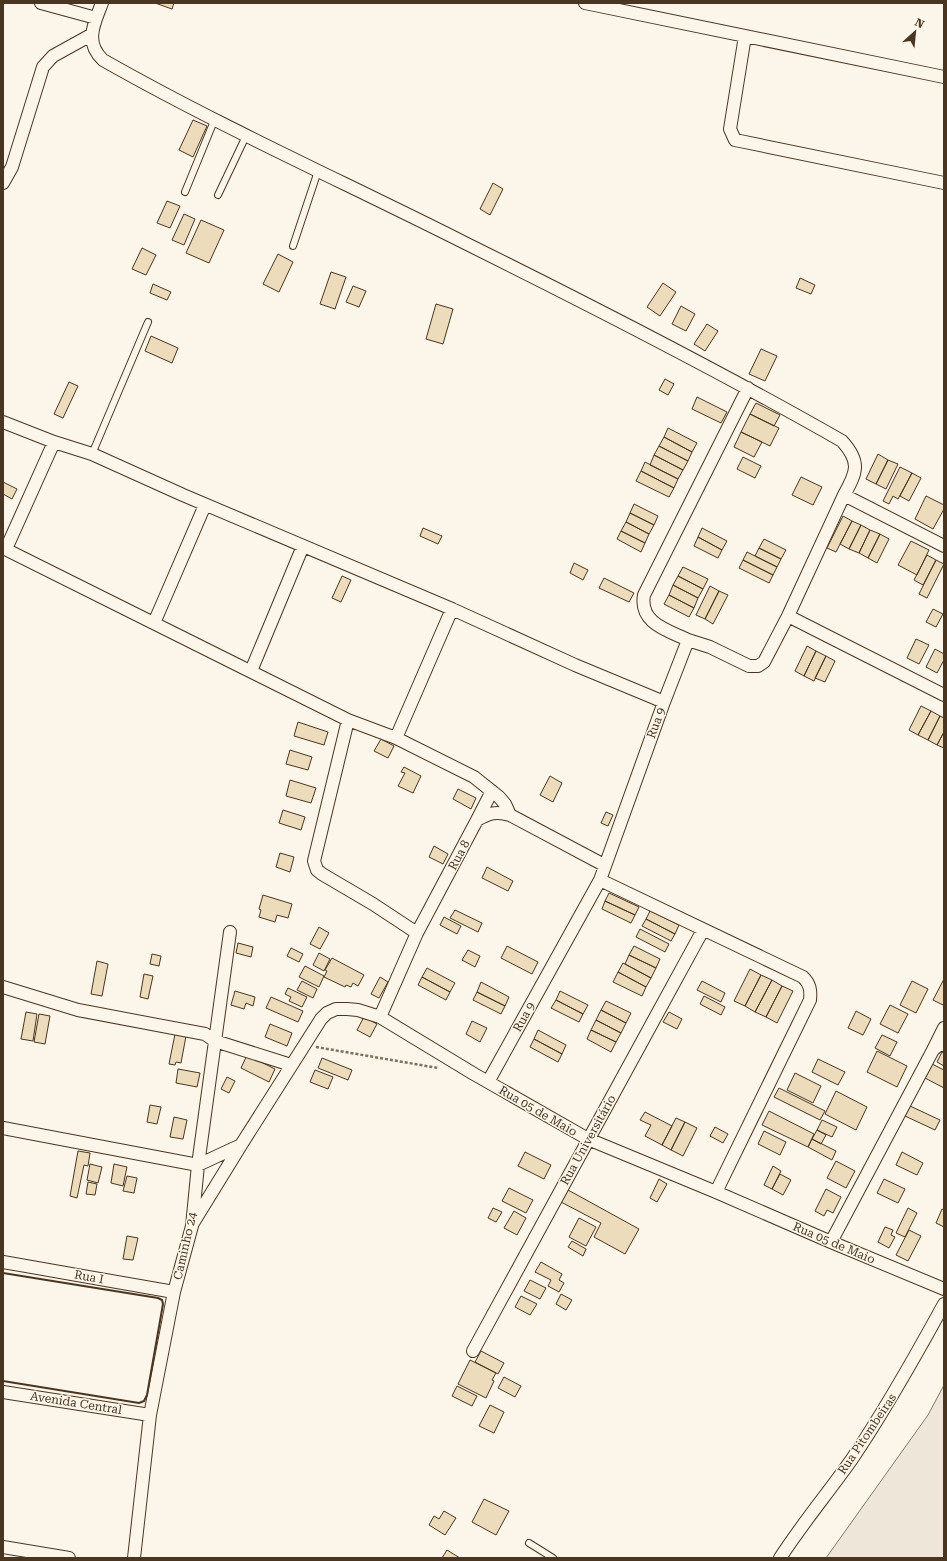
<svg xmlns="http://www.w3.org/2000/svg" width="947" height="1561" font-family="'Roboto Serif',serif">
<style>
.green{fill:#ede6d9;stroke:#887966}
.building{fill:#ecdcbc;stroke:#4a3520}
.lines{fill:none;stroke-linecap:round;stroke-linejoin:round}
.lane-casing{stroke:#4a3520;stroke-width:8}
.street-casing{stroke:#4a3520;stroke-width:14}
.path{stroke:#7f6f5c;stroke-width:2.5;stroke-dasharray:3 2;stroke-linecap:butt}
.lane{stroke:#fbf6e9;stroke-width:6}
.street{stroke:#fbf6e9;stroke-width:12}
.wall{stroke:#4a3520;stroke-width:2}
.labels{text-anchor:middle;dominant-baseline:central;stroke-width:3;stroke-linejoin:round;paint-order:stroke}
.street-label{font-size:12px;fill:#4a3520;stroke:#fbf6e9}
</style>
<rect width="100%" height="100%" fill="#fbf6e9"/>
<!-- green -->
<path class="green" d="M944,1385V1558H826L928,1415Z"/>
<!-- building -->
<path class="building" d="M155,3H174L172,9Z
M193,120L207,126L193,157L179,150Z
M493,183L503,189L490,215L480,209Z
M167,201L180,206L170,228L157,223Z
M184,214L195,219L184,245L172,240Z
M201,220L224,230L209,263L186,253Z
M142,248L156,255L146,275L132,269Z
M278,254L293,262L279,292L263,284Z
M331,272L346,277L335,309L320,304Z
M800,278L815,285L811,294L796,288Z
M663,283L676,292L660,316L647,307Z
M153,284L171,292L167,300L150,293Z
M353,286L366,291L359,307L346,302Z
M436,304L453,309L443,344L426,339Z
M681,306L695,314L686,331L672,324Z
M707,324L718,331L705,351L694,344Z
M151,336L178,348L172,363L145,351Z
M761,349L777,356L765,381L749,374Z
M665,379L674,384L668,395L659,390Z
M69,382L78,386L63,418L54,414Z
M697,397L727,412L721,423L692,409Z
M756,403L780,415L774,426L750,414Z
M750,414L779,428L770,446L741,432Z
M668,428L697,443L692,452L664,437Z
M741,432L762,442L754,457L734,447Z
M664,437L692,452L688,461L659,446Z
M659,446L688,461L683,470L654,455Z
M878,454L888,460L876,484L866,479Z
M654,455L683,470L678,479L650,465Z
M743,457L761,466L755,478L737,469Z
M888,460L898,464L886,489L876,484Z
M645,462L678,479L674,488L641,471Z
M900,467L912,473L898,499L893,496L889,504L883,501Z
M641,471L674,488L669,497L636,481Z
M912,473L921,478L909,501L900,496Z
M801,477L822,487L813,505L792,495Z
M3,482L17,489L12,499L3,494Z
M926,496L944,505V509L933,529L915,519Z
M634,504L658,516L654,525L630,513Z
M630,513L654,525L649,534L626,522Z
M843,516L852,521L836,552L827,548Z
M852,521L861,525L849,549L840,544Z
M626,522L649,534L645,543L621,531Z
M861,525L870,530L859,553L849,549Z
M423,528L442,536L438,544L420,536Z
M702,528L727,541L722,550L698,537Z
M870,530L880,534L868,558L859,553Z
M621,531L645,543L641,552L617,539Z
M880,534L889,539L877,563L868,558Z
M698,537L722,550L718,558L694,546Z
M764,539L786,550L781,559L759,548Z
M911,541L929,550L917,575L898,565Z
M759,548L781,559L777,567L755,556Z
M747,552L777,567L773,575L743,560Z
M927,555L936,560L923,585L914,580Z
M743,560L773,575L769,583L739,568Z
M936,560L944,564L927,598L919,594Z
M574,563L588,570L583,580L570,573Z
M683,567L708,579L703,589L678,576Z
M342,576L351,580L341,602L332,598Z
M678,576L703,589L698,598L673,585Z
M604,578L634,593L629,602L599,588Z
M673,585L698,598L694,608L669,595Z
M710,586L719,591L705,619L696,615Z
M719,591L728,595L713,624L705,619Z
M669,595L694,608L689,617L664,604Z
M933,609L943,614L936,627L926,622Z
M916,639L929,645L919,664L907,658Z
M807,646L816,651L804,676L795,671Z
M935,649L944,654V660L937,673L926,667Z
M816,651L826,656L814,681L804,676Z
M826,656L835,661L825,682L815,678Z
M921,706L931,711L918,735L909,730Z
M931,711L940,716L928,740L918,735Z
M940,716L944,718V732L937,745L928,740Z
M298,722L328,732L324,745L294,736Z
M944,732V748L937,745Z
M381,739L394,746L388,758L374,751Z
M290,750L312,757L308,770L286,764Z
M404,767L421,776L413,793L398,786L405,773L401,772Z
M550,776L562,783L553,802L540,795Z
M290,780L316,788L311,803L286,796Z
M458,789L476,798L471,809L453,799Z
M283,810L305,817L301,830L279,823Z
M606,812L613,815L608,826L601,823Z
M434,846L448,854L443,864L429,857Z
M280,853L294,857L290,872L276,867Z
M487,867L513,881L508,891L482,878Z
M609,893L639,907L635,915L605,901Z
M263,895L292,904L288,918L277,915L275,922L259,917L261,910L259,909Z
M605,901L635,915L631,923L602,909Z
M455,910L482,923L478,932L450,918Z
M650,911L679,925L675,934L646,919Z
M444,917L461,926L457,934L440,925Z
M646,919L675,934L671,941L642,926Z
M319,927L329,933L320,949L310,944Z
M640,929L669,944L665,952L636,937Z
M238,943L253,947L251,957L236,953Z
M507,946L538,962L532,974L501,958Z
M634,946L660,959L656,968L629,955Z
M291,948L303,954L299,962L287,956Z
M468,950L480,956L475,967L462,960Z
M319,953L330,959L324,971L313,965Z
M152,954L161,956L159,966L150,964Z
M629,955L656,968L651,978L625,964Z
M332,958L364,975L358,986L353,983L351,987L346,985L345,987L324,977L327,971L325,970Z
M97,961L108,964L102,996L91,994Z
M623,963L651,978L646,987L618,972Z
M305,966L324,976L319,987L299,977Z
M427,968L455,983L450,992L422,977Z
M750,969L761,975L745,1006L734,1001Z
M618,972L646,987L642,996L613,982Z
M144,974L153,976L148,999L140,997Z
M761,975L772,980L755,1012L745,1006Z
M380,977L388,982L379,998L371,994Z
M422,977L450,992L446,1000L418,985Z
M944,979V1003L943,1005L933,1000Z
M772,980L782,986L766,1017L755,1012Z
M302,981L317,989L313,998L297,990Z
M702,981L725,993L721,1002L697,990Z
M912,981L928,989L916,1013L900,1005Z
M481,982L509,997L505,1006L477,992Z
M782,986L793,991L777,1023L766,1017Z
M288,988L307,997L302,1007L289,1001L291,997L285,994Z
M235,991L255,997L253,1006L246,1003L244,1009L231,1005Z
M560,991L588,1005L583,1014L556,1000Z
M477,992L505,1006L501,1014L473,1000Z
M704,996L725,1007L721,1015L700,1004Z
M271,997L303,1011L298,1022L266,1008Z
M556,1000L583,1014L579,1022L551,1008Z
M606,1001L631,1013L626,1023L601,1010Z
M890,1005L908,1014L898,1033L880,1024Z
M601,1010L626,1023L621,1033L596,1020Z
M856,1011L871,1019L863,1035L848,1028Z
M26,1012L37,1014L33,1041L21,1039Z
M669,1012L682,1019L677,1029L663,1022Z
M39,1014L50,1016L45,1044L34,1042Z
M364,1017L377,1024L370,1037L357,1030Z
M596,1020L621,1033L616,1042L591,1030Z
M472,1021L487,1028L480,1042L466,1034Z
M270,1024L292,1033L287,1046L265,1037Z
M538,1030L566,1045L562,1054L534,1039Z
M591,1030L616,1042L611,1052L587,1039Z
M175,1034L186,1036L181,1063L176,1062L175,1065L169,1064Z
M882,1035L897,1042L890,1056L875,1048Z
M534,1039L562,1054L558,1062L530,1047Z
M877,1051L907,1066L897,1087L867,1072Z
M942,1052L944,1053V1066L937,1062Z
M247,1055L275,1069L269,1082L241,1068Z
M322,1058L352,1070L348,1080L318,1068Z
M818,1059L845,1072L838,1085L812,1072Z
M932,1064L944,1070V1088L925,1078Z
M178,1069L200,1073L197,1087L176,1083Z
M315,1070L333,1077L328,1089L310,1082Z
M795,1073L821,1086L813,1103L787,1090Z
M227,1077L235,1081L229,1093L221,1089Z
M779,1088L825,1111L820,1120L774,1097Z
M836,1091L867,1107L856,1130L825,1114Z
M150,1105L161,1107L157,1124L147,1122Z
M910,1106L940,1120L935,1130L905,1116Z
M769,1111L814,1134L808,1147L762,1125Z
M645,1112L672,1126L662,1145L645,1136L651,1125L640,1120Z
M174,1117L187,1120L183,1139L170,1137Z
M676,1118L685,1122L671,1150L662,1145Z
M822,1120L837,1127L832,1137L817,1130Z
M685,1122L697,1128L683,1156L671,1150Z
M715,1127L728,1134L723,1143L710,1136Z
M817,1130L826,1135L821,1144L812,1139Z
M764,1131L786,1142L780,1155L758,1144Z
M812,1139L836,1151L832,1160L808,1147Z
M78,1151L90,1153L88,1166L84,1165L77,1198L70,1196Z
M525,1152L551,1165L544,1179L518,1166Z
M902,1152L923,1163L917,1175L896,1165Z
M836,1161L855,1171L846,1188L827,1178Z
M90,1164L102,1167L98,1183L87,1180Z
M114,1164L127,1167L123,1186L111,1183Z
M773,1166L781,1171L772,1189L764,1185Z
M780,1174L791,1180L783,1195L772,1189Z
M127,1176L137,1178L134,1193L123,1191Z
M659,1179L667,1184L657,1202L650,1198Z
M884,1179L905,1189L898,1203L877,1193Z
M88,1182L97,1184L95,1195L86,1194Z
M509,1188L533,1200L526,1213L502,1201Z
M826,1189L841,1197L833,1213L827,1210L824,1216L815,1211Z
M568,1190L639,1229L625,1254L594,1237L601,1223L561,1202Z
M493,1208L502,1212L496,1222L488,1218Z
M908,1208L917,1213L905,1237L896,1233Z
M942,1209L944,1210V1227L936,1223Z
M514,1211L526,1218L517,1235L504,1228Z
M579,1218L596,1227L586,1246L569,1237Z
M885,1227L893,1230L891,1235L895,1237L889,1248L878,1242Z
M909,1230L921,1236L908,1261L896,1255Z
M127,1236L138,1238L133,1260L123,1259Z
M572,1241L586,1249L583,1256L568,1247Z
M541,1262L562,1274L559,1280L564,1283L559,1292L548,1286L551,1280L535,1272Z
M530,1280L546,1288L540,1299L524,1291Z
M561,1294L572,1300L566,1310L556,1304Z
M521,1296L537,1304L530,1315L515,1307Z
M481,1351L504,1363L498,1374L475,1362Z
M470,1360L496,1373L492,1380L494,1381L486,1398L458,1384Z
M504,1377L521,1386L515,1397L498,1388Z
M457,1386L477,1396L472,1406L452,1396Z
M490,1405L504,1412L494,1433L479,1426Z
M484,1499L509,1511L496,1535L472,1522Z
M444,1511L456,1518L445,1535L429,1525L434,1516L439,1519Z
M447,1550L460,1558H442Z"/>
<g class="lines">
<!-- lane casing -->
<g class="lane-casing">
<path id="lane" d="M185,192L214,121
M218,195L246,136
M293,246L318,171
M92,454L148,322
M529,1543L553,1558"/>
</g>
<!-- street casing -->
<g class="street-casing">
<path id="street" d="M41,3L96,18
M102,3C94,24 84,42 103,60C221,127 344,182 465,243C592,306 718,370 842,441C861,462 857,472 844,495L788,616
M585,3L944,77
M745,36L730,129L735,140L944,183
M3,183L12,167L43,67L53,56L91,35
M3,422L54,442L92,454L183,495L452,609L575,665L664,702
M844,495L944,546
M3,548L348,720L396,738L474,777L499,797L505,804L510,815
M6,549L54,442
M154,623L205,505
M688,640C667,630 639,623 644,595L748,388
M251,671L303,546
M348,720L314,861L317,870L322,874L373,904L417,933
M396,738L452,609
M477,820L492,791
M600,880L803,977C810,984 811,990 810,1000L716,1192
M3,987L78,1010L205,1034L215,1041L291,1065
M380,1017L417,933L477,820C489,813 496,811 510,815L604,865
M933,1050L944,1028
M488,1082L600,880L664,702L688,640L710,647L749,666H758L764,662L788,616L944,695
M3,1128L198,1165L241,1145L321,1019L327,1013L336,1009H347L358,1010L380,1017L474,1074L588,1139L716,1192L831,1242L944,1289
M193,1223L241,1145
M831,1242L933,1050L939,1045H944
M3,1262L174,1292
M473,1351L703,930
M3,1392L150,1415
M3,1547L69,1558
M134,1558L150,1415L174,1292L192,1226L198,1165L230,932
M780,1558C802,1524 828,1493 852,1459C886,1409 915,1357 944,1304"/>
</g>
<!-- path -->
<path class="path" d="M316,1047L438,1068"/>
<!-- lane -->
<use href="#lane" class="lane"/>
<!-- street -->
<use href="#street" class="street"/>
<!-- wall -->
<path class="wall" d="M3,1273L158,1298L162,1300L163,1304L147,1395L144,1401L139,1403L3,1381"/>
</g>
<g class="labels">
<!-- street labels -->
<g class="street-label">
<text transform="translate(656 723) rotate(-70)">Rua 9</text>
<text transform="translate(459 855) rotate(-62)">Rua 8</text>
<text transform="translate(524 1017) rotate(-61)">Rua 9</text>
<text transform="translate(538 1111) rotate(30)">Rua 05 de Maio</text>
<text transform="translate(588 1140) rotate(-61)">Rua Universitário</text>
<text transform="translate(834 1243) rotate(23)">Rua 05 de Maio</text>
<text transform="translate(185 1246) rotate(-77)">Caminho 24</text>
<text transform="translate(89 1277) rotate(10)">Rua I</text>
<text transform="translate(76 1403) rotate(9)">Avenida Central</text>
<text transform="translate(867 1434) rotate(-56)">Rua Pitombeiras</text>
</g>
</g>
<!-- border -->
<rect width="947" height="1561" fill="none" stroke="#4a3520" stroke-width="8"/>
<!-- north arrow -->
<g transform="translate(915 32) rotate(27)" stroke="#fbf6e9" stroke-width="3" paint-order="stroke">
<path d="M0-3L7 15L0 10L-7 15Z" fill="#4a3520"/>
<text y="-6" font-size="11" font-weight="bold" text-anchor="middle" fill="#4a3520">N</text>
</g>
</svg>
